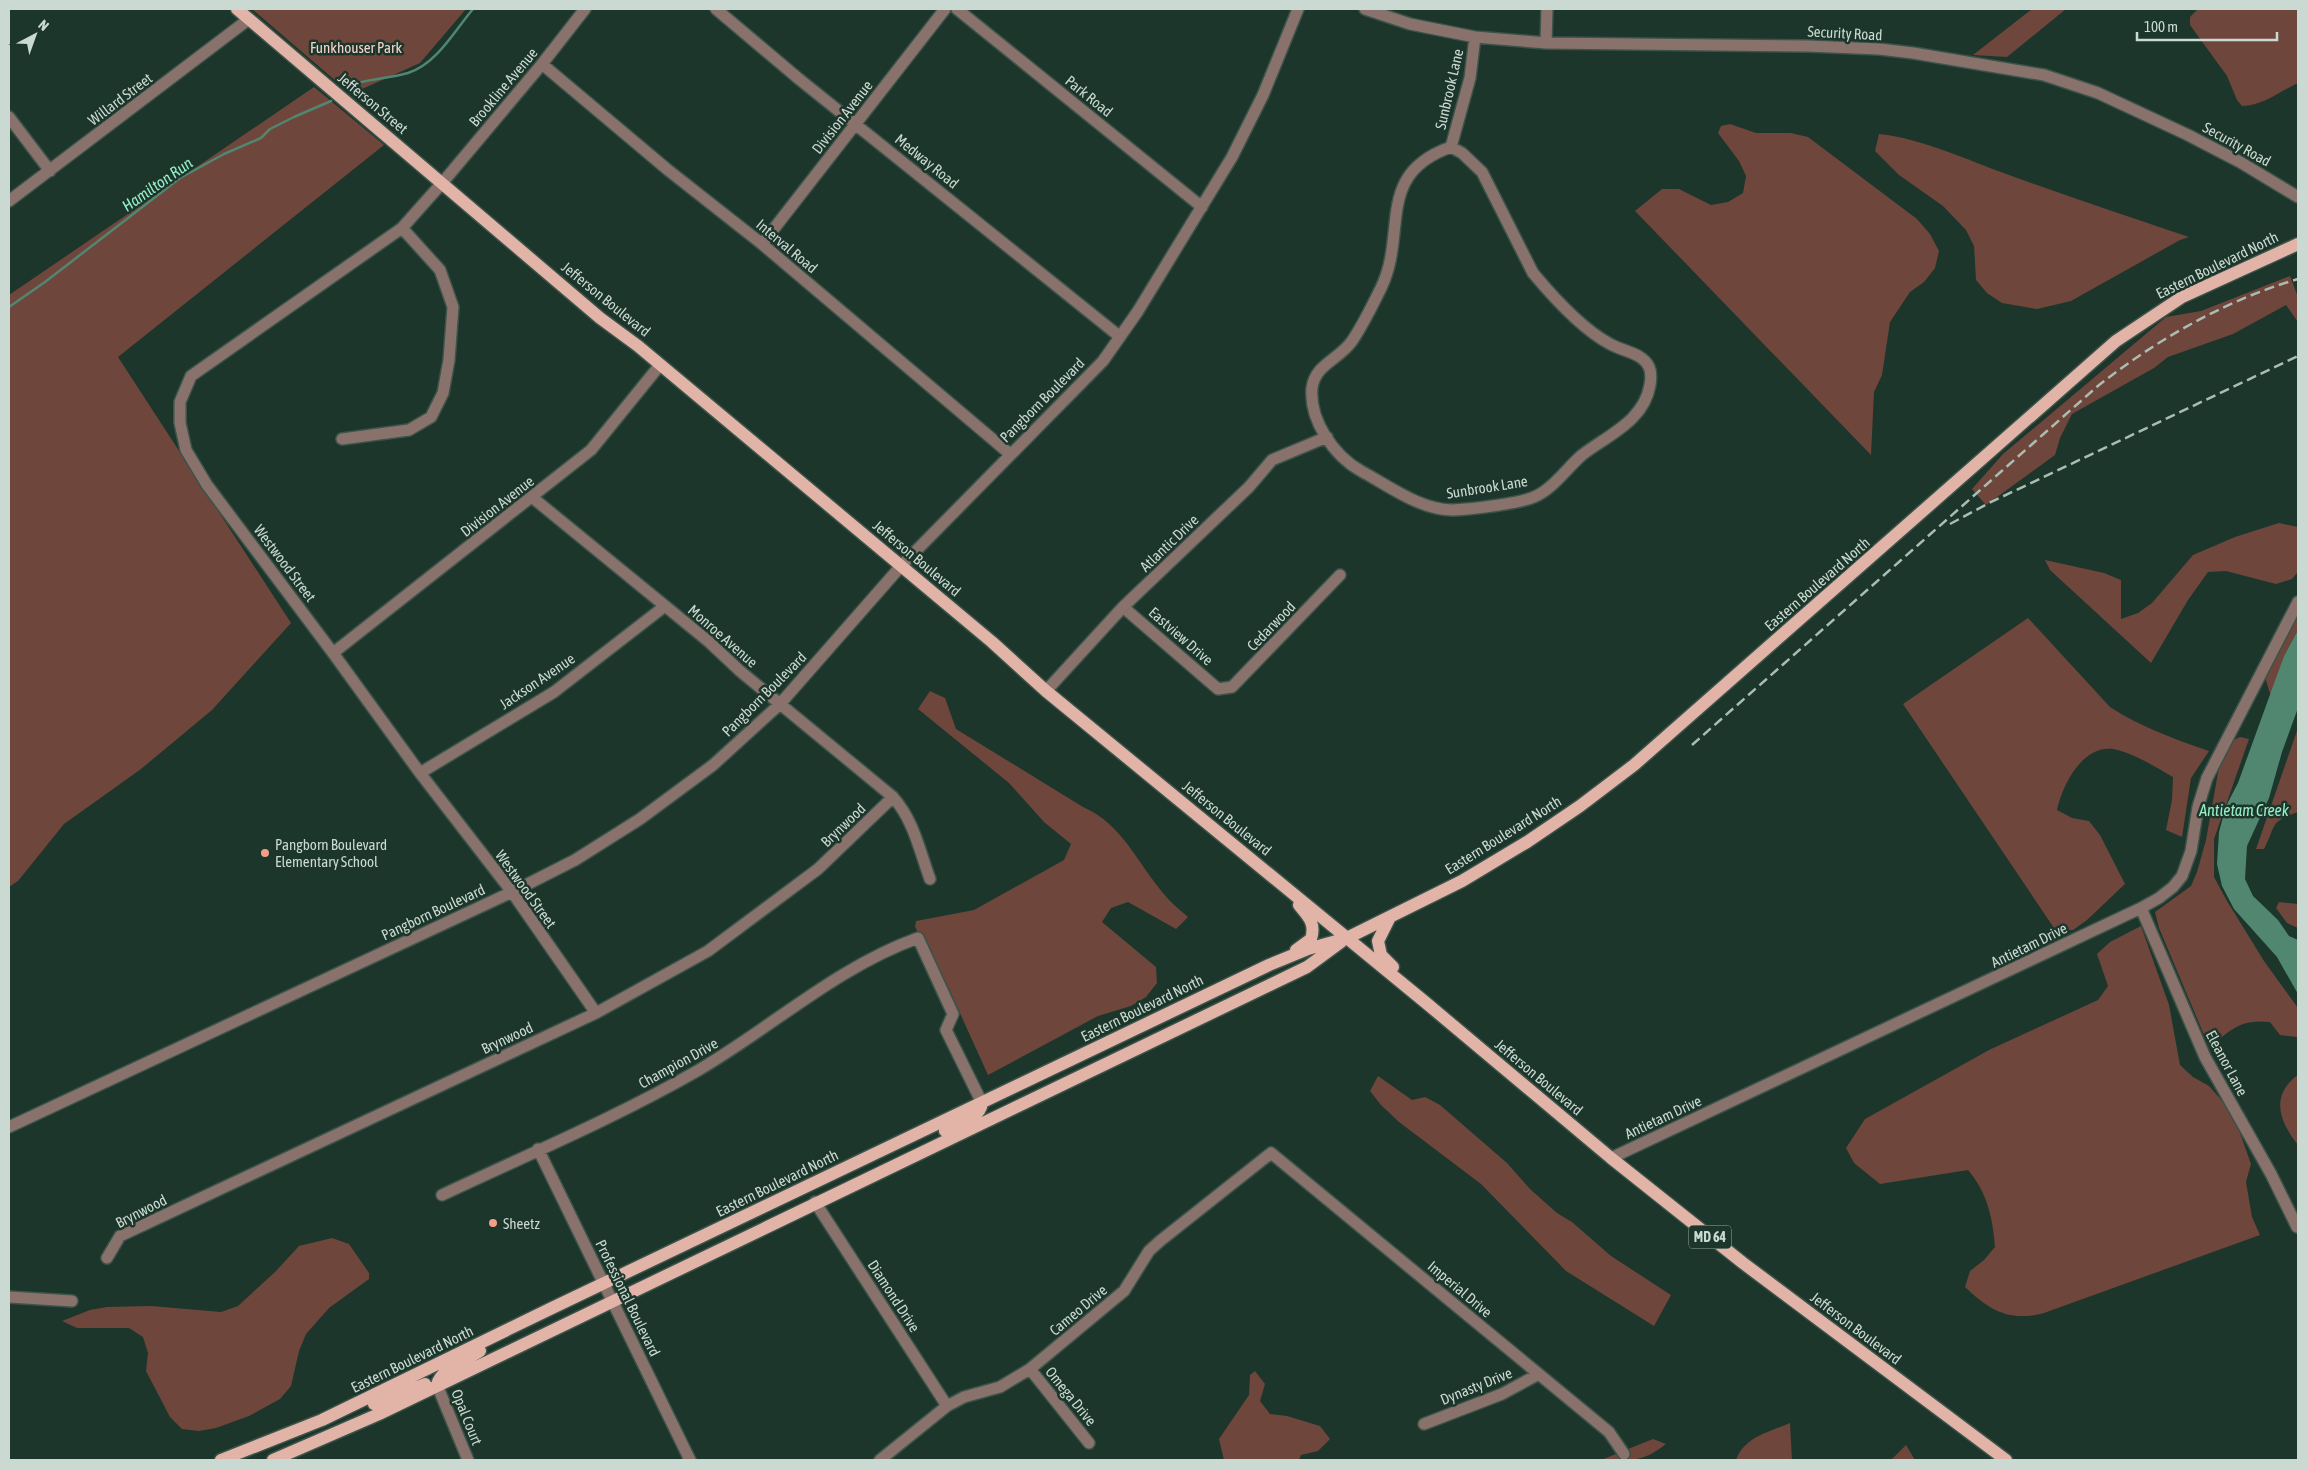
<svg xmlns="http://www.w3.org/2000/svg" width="2307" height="1469" font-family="'Asap Condensed',sans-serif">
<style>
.green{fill:#6e463c}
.water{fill:#518670}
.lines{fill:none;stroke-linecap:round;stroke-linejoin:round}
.stream{stroke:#518670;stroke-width:2.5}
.minor-casing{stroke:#3b5349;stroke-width:14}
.major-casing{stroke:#3b5349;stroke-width:15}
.minor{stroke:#89726c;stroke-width:11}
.major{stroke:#e2b3a7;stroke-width:12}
.rail{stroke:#abbcb3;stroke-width:2.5;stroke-dasharray:10 5;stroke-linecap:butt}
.poi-dot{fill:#f49e88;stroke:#1c362b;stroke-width:2}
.labels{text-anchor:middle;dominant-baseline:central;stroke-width:5;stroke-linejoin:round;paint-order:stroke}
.shield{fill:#1c362b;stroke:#96a89f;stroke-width:1}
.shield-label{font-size:14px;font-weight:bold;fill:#cad9d1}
.street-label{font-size:15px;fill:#cad9d1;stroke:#1c362b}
.park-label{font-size:15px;fill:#f5d4cb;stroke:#1c362b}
.poi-label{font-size:15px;fill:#cad9d1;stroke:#1c362b;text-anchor:start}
.water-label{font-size:16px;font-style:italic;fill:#99efca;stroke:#1c362b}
</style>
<rect width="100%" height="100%" fill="#1c362b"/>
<!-- green -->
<path class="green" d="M252,9H466L420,63L351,94Z
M2032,9H2066L2007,57L1973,55Z
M2198,9H2298V83C2280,91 2263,106 2242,106L2237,100L2227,76L2190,25V17Z
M314,87L384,145L118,357L291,623L212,710L141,769L64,824L18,881L9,887V295Z
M1730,124L1756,133H1791L1808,137L1917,219L1930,234L1939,251L1935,268L1924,282L1910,292L1890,322L1882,375L1874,392L1871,455L1635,211L1662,189H1679L1711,205L1728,202L1743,193L1746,176L1739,161L1718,133L1721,126Z
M1879,134C1924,139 1967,160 2009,175C2069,197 2129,217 2189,237L2180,240L2071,301L2037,309L2002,303L1987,293L1976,280L1974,246L1966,230L1943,206L1899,175L1875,151Z
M2290,276L2298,297V322L2286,305L2233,334L2168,357L2154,368L2072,414L2060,438L2055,455L1986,505L1972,489L2003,454L2166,317L2201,311Z
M2279,523L2298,527V572L2292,579L2276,584L2226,571L2208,572L2188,600L2151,663L2050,570L2045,560L2104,573L2121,580V619L2138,613L2152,603L2193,555L2235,537Z
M2298,613V630L2284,656L2271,697L2265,677Z
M2028,618L2110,707C2141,727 2174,739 2209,751L2191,778L2182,837L2166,830L2172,800L2173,777C2155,767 2134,753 2113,749C2082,745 2062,786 2057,810L2072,818L2089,821L2100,835L2125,884L2087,920L2073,930L2056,931L1903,704Z
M930,691L945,698L956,729L1083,807C1122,824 1137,862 1163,893C1170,902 1179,909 1188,917L1176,929L1128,902L1111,908L1102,922L1156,967L1157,983L1146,997L1131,1006L1098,1016L988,1075L949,989L915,927L916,921L974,910L1064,860L1071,844L1044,822L1009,783L918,709Z
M2298,728V812C2269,822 2277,824 2264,849H2256Z
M2240,737L2249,739L2214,839V877L2227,901L2264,961L2298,1008V1037L2280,1035L2270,1022C2242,1019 2229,1029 2210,1049L2159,928L2155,912L2191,886L2197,872L2206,840L2223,745Z
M2279,902L2298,904V928L2287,923L2276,908Z
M2141,926L2169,1005L2180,1065L2193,1077L2209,1086L2233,1113L2251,1164L2246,1182L2252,1217L2260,1235L2044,1313C2010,1322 1990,1311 1965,1287L1970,1271L1984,1260L1995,1247C1993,1218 1987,1192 1968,1170L1880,1184L1854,1163L1846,1148L1865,1119L1989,1050L2098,1000L2108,986L2097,954L2110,942Z
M2298,1075V1145C2279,1121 2270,1095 2298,1075Z
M1378,1076L1412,1100L1425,1097L1440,1105L1507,1163L1530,1189L1557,1213L1572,1222L1611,1256L1671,1295L1654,1326L1566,1271L1481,1184L1399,1122L1381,1105L1370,1091Z
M332,1238L349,1244L369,1273V1279L329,1308L306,1334L299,1351L291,1386L280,1399L249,1416L216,1428L199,1431L182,1429L170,1417L146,1371L148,1353L143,1337L129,1328H77L62,1321L90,1310L107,1307L151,1306L221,1312L238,1306L276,1271L299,1246Z
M1255,1371L1265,1384L1260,1401L1270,1414L1287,1416L1320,1426L1330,1439L1318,1451L1301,1455L1299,1460H1224L1219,1439L1249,1395L1250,1375Z
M1790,1423L1792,1460H1736C1744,1437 1769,1432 1790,1423Z
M1653,1439L1666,1444C1642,1463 1631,1460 1601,1460Z
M1906,1445L1915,1460H1891Z"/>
<!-- water -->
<path class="water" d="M2298,630V708L2282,752L2269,798L2247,846L2245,879L2253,896L2278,920L2289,936L2298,940V994L2277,957L2234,909L2222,886L2217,864L2219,832L2226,806L2238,783L2284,656Z"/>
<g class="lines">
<!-- stream -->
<path class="stream" d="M344,87C364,79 387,79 408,73C437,64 455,30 473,9
M9,307L45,282L180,178L224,154L261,138L270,129L294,117L331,101"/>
<!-- minor casing -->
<g class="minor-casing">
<path id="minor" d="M585,9L542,64L443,182L402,228L191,376L180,402V423L186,450L207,485L333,653L420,773L512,892L596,1013
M716,9L799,79L1119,336
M957,9L1202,207
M1365,9L1410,24L1475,37L1546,43L1808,46L1879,49L1913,53L2044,75L2098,93L2188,135L2240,162L2298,197
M1546,43L1547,9
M542,64L668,170L762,244L1010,454
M9,117L50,171
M1451,147L1462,153L1482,172L1533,273C1553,297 1582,329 1610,344C1622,351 1643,353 1649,367C1651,371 1651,379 1650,385C1644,421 1608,435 1582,455C1567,468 1553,489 1534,497C1517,504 1472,509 1453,510C1420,510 1389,486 1361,471C1334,456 1309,420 1312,388C1315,364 1340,359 1352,341C1363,325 1372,306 1381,288C1408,233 1374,174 1451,147Z
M1451,147L1470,78L1475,37
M9,201L249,19
M762,244L945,9
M342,439L409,430L431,417L443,393L449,360L453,307L440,270L402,228
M533,498L708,641L740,671L893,797C914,821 919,849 930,879
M1123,607L1218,689L1232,687L1340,575
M333,653L591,450L660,365
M1046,691L1123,607L1249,487L1272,460L1327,437
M420,773L554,692L665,606
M2141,908L2205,1057L2271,1174L2297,1227
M9,1127L512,892L575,860L640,819L713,765L780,704L901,566L1103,361L1138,311L1232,157L1263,95L1298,9
M538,1149L690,1460
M1611,1158L2141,908L2159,898L2173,887L2182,876L2191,851L2198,807L2207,778L2298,602
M442,1195C527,1155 615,1118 697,1071C771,1028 837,967 918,938L953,1014L946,1030L982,1103
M815,1202L947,1406
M107,1258L120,1236L596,1013L708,951L818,869L893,797
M9,1297L72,1301
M1030,1369L1089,1443
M437,1385L468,1460
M1424,1424L1502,1394L1539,1374
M880,1460L947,1406L964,1397L1000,1387L1030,1369L1124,1291L1149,1251L1160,1241L1271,1153L1609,1432L1624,1454"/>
</g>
<!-- major casing -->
<g class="major-casing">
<path id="major" d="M237,9L600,318L638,346L992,642L1046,691L1425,1002L1611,1158L1743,1263L2006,1460
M1390,917L1378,941L1381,955L1393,967
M1296,950L1311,939C1316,923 1308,916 1299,905
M945,1131C958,1124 980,1119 982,1103
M437,1385C440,1369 467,1360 480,1351
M374,1404L425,1384
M221,1460L322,1420L552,1308L1269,965L1308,949L1347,938L1462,881L1527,842L1580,806L1634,765L2116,341L2182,297L2298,244
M273,1460L379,1414L1307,967L1341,942"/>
</g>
<!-- minor -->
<use href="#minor" class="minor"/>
<!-- major -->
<use href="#major" class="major"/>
<!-- rail -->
<path class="rail" d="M1950,524L1989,503L2298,356
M1692,745L2099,385C2158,339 2226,300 2298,279"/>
</g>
<!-- markers -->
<g class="poi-dot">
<circle cx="265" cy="853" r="5"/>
<circle cx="493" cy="1223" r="5"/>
</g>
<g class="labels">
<!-- shield labels -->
<rect class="shield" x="1689" y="1225.5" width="42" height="23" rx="4"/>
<g class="shield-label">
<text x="1710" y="1237">MD 64</text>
</g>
<!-- street labels -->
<g class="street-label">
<text transform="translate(1845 33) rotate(3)">Security Road</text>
<text transform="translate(503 87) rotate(-50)">Brookline Avenue</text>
<text transform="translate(1449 89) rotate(-77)">Sunbrook Lane</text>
<text transform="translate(1089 96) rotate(39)">Park Road</text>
<text transform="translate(120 99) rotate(-37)">Willard Street</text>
<text transform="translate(373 103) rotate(40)">Jefferson Street</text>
<text transform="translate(842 117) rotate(-52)">Division Avenue</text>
<text transform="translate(2237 144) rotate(29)">Security Road</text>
<text transform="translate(927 161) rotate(39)">Medway Road</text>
<text transform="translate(787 246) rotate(40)">Interval Road</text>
<text transform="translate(2217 265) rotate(-26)">Eastern Boulevard North</text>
<text transform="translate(606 299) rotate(39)">Jefferson Boulevard</text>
<text transform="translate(1042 400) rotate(-45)">Pangborn Boulevard</text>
<text transform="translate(1487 487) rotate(-9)">Sunbrook Lane</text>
<text transform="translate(497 506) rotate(-38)">Division Avenue</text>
<text transform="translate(1169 543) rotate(-44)">Atlantic Drive</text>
<text transform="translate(917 558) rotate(40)">Jefferson Boulevard</text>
<text transform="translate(285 563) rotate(53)">Westwood Street</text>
<text transform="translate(1817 584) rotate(-41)">Eastern Boulevard North</text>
<text transform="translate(1271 626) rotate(-46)">Cedarwood</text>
<text transform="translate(723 636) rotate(41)">Monroe Avenue</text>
<text transform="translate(1181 636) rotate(41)">Eastview Drive</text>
<text transform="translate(537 681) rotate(-34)">Jackson Avenue</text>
<text transform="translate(764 694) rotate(-45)">Pangborn Boulevard</text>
<text transform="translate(1227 818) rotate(39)">Jefferson Boulevard</text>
<text transform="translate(843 825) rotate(-44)">Brynwood</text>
<text transform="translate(1503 835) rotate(-32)">Eastern Boulevard North</text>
<text transform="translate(526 889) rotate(54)">Westwood Street</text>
<text transform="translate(433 912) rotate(-25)">Pangborn Boulevard</text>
<text transform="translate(2029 945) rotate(-26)">Antietam Drive</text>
<text transform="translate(1142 1008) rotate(-26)">Eastern Boulevard North</text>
<text transform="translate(507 1038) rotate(-25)">Brynwood</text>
<text transform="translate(678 1063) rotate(-29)">Champion Drive</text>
<text transform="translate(2227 1063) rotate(62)">Eleanor Lane</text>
<text transform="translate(1539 1077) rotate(40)">Jefferson Boulevard</text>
<text transform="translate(1663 1117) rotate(-25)">Antietam Drive</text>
<text transform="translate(777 1183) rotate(-26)">Eastern Boulevard North</text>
<text transform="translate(141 1211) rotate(-27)">Brynwood</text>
<text transform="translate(1460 1289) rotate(40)">Imperial Drive</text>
<text transform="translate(894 1296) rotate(57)">Diamond Drive</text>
<text transform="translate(628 1298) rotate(64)">Professional Boulevard</text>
<text transform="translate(1078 1310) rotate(-40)">Cameo Drive</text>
<text transform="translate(1856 1328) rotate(37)">Jefferson Boulevard</text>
<text transform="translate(412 1359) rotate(-26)">Eastern Boulevard North</text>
<text transform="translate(1476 1386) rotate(-22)">Dynasty Drive</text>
<text transform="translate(1071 1396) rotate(51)">Omega Drive</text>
<text transform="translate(467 1417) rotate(68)">Opal Court</text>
</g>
<!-- park labels -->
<g class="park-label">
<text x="356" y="47">Funkhouser Park</text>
</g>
<!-- poi labels -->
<g class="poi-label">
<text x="275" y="844">Pangborn Boulevard<tspan x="275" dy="17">Elementary School</tspan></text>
<text x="503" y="1223">Sheetz</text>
</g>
<!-- water labels -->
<g class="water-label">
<text transform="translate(157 184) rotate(-35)">Hamilton Run</text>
<text x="2244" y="810">Antietam Creek</text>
</g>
</g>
<!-- border -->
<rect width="2307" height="1469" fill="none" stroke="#cad9d1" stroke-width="20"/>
<!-- north arrow -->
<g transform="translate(35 35) rotate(41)" stroke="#1c362b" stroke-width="4" paint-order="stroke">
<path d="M0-4L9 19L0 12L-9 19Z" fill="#cad9d1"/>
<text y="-8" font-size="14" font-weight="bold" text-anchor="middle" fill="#cad9d1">N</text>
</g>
<!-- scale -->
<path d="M2137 32v8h140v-8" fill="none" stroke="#cad9d1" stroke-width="2.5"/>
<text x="2144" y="32" font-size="15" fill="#cad9d1" stroke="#1c362b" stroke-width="4" paint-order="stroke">100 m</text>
</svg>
